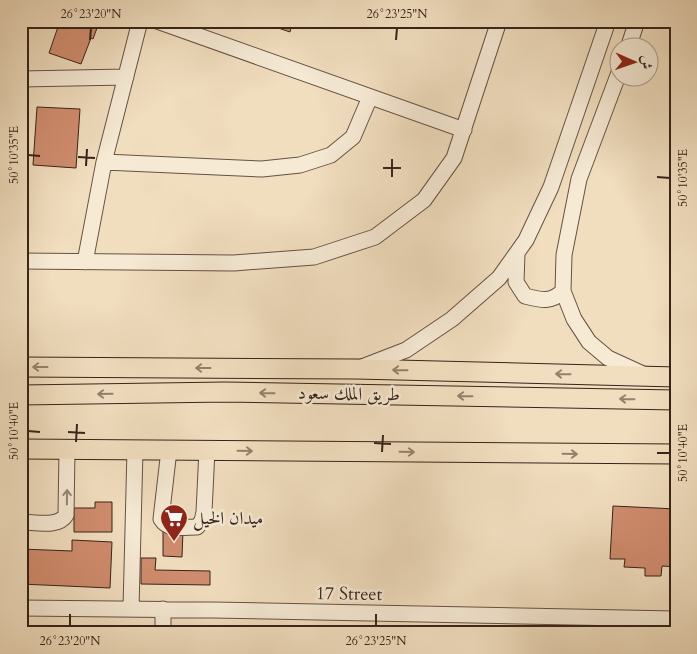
<svg xmlns="http://www.w3.org/2000/svg" width="697" height="654" font-family="Cardo,Amiri,serif">
<style>
.building{fill:#d08d6f;stroke:#372419}
.lines{fill:none;stroke-linecap:round;stroke-linejoin:round}
.minor-casing{stroke:#665242;stroke-width:17}
.major-casing{stroke:#372419;stroke-width:21}
.minor{stroke:#f6ead5;stroke-width:15}
.major{stroke:#f1debf;stroke-width:19}
.oneway{stroke:#94816c}
.oneway2{stroke:#968777}
.ticks{fill:none;stroke:#372419;stroke-width:2}
.labels{text-anchor:middle;dominant-baseline:central;stroke-width:5;stroke-linejoin:round;paint-order:stroke}
.street-label{font-size:18px;fill:#372419;stroke:#f6ead5}
.poi-label{font-size:18px;fill:#372419;stroke:#f6ead5;text-anchor:start}
.neatline{fill:none;stroke:#372419;stroke-width:2}
.ticks-label{font-size:12px;text-anchor:middle;fill:#372419}
</style>
<rect width="100%" height="100%" fill="#f1debf"/>
<filter id="stains"><feTurbulence type="fractalNoise" baseFrequency=".004" numOctaves="4"/><feColorMatrix values="0 0 0 0 .2 0 0 0 0 .09 0 0 0 0 .02 0 0 0 .5 -.17"/></filter>
<radialGradient id="worn" r=".72"><stop offset=".6" stop-color="#630" stop-opacity="0"/><stop offset="1" stop-color="#630" stop-opacity=".3"/></radialGradient>
<!-- building -->
<path class="building" d="M60,21H96L94,26L97,28L93,39L91,38L81,64L49,53Z
M258,21H293L290,32Z
M37,107L80,109L76,168L33,165Z
M95,502H112V532H74V508H95Z
M613,506L676,509V567L662,566L661,576H645V568L624,567L625,559H610Z
M163,531H183L182,557L163,556Z
M72,540L112,542L110,588L21,584V549L72,551Z
M141,558H156L155,570L210,571V585L141,584Z"/>
<g class="lines">
<!-- minor casing -->
<g class="minor-casing">
<path id="minor" d="M157,21L464,130
M628,48L637,21
M620,70L579,179L564,255L563,291L574,319L589,342L608,358L643,374
M21,79L126,77
M104,162L262,169L300,165L331,155L353,137L370,97
M517,253L516,282L525,296C541,300 551,303 563,291
M21,261L234,263L314,257L375,237L424,200L454,158L499,21
M85,262L104,162L140,21
M362,367L406,350L452,319L499,278L526,240L551,187L608,21
M169,450L161,519C168,531 184,527 197,527L202,521L204,512L207,450
M21,522C35,522 58,528 66,515L67,449
M21,608L212,610L676,619
M131,609L135,450
M163,633V609"/>
</g>
<!-- major casing -->
<g class="major-casing">
<path id="major" d="M21,367L356,369L676,377
M21,395L225,392L676,400
M21,449L676,454"/>
</g>
<!-- minor -->
<use href="#minor" class="minor"/>
<!-- major -->
<use href="#major" class="major"/>
</g>
<!-- one-way arrows -->
<defs><path id="oneway-shaft" d="M-6 0H5M1.5-3L5.5 0L1.5 3" fill="none" stroke-width="1.6" stroke-linecap="round" stroke-linejoin="round" transform="scale(1.25)"/></defs>
<g class="oneway">
<use href="#oneway-shaft" transform="translate(40 367) rotate(-180)"/>
<use href="#oneway-shaft" transform="translate(203 368) rotate(-180)"/>
<use href="#oneway-shaft" transform="translate(400 370) rotate(-179)"/>
<use href="#oneway-shaft" transform="translate(563 374) rotate(-179)"/>
<use href="#oneway-shaft" transform="translate(267 393) rotate(-179)"/>
<use href="#oneway-shaft" transform="translate(105 394) rotate(179)"/>
<use href="#oneway-shaft" transform="translate(465 396) rotate(-179)"/>
<use href="#oneway-shaft" transform="translate(627 399) rotate(-179)"/>
<use href="#oneway-shaft" transform="translate(245 451) rotate(1)"/>
<use href="#oneway-shaft" transform="translate(407 452) rotate(1)"/>
<use href="#oneway-shaft" transform="translate(570 454) rotate(1)"/>
</g>
<use class="oneway2" href="#oneway-shaft" transform="translate(67 497) rotate(-89)"/>
<!-- ticks -->
<path class="ticks" d="M90,40L91,28M396,40L397,28M28,155L40,156M78,157L95,158M86,166L87,149M383,168H401M392,177V159M657,177L670,178M28,431L40,432M68,432L85,433M76,442L77,424M374,443L391,444M382,452L383,435M657,453H670M70,626V614M376,626V614"/>
<!-- icons -->
<defs>
<g id="supermarket-pin" transform="scale(1.4375)"><path d="M0 17L-7.5 6A9.5 9.5 0 1 1 7.5 6Z" fill="#8f2418" stroke="#f6ead5"/><path d="M-6-5.5h2.5l.6 2H6L4.5 2H-2.5L-4.4-4H-6ZM-1.5 3.2a1.3 1.3 0 1 0 .1 0ZM3 3.2a1.3 1.3 0 1 0 .1 0Z" fill="#fff"/></g>
</defs>
<g fill-rule="evenodd">
<use href="#supermarket-pin" x="174" y="518"/>
</g>
<g class="labels">
<!-- street labels -->
<g class="street-label">
<text transform="translate(349 394) rotate(1)">طريق الملك سعود</text>
<text transform="translate(349 594) rotate(1)">17 Street</text>
</g>
<!-- poi labels -->
<g class="poi-label">
<text x="193" y="518">ميدان الخيل</text>
</g>
</g>
<!-- margin -->
<rect width="697" height="654" fill="none" stroke="#f1debf" stroke-width="55"/>
<!-- north arrow -->
<g transform="translate(634 62) rotate(92)"><circle r="24" fill="#f6ead5" stroke="#aa9b8a"/>
<path d="M0-4L9 19L0 12L-9 19Z" fill="#8f2418"/>
<text y="-8" font-size="14" font-weight="bold" text-anchor="middle" fill="#372419">ش</text>
</g>
<rect x="28" y="28" width="642" height="598" class="neatline"/>
<g class="ticks-label">
<text x="91" y="18">26°23'20"N</text>
<text x="397" y="18">26°23'25"N</text>
<text transform="translate(14 155) rotate(-90)" y="4">50°10'35"E</text>
<text transform="translate(683 178) rotate(-90)" y="4">50°10'35"E</text>
<text transform="translate(14 431) rotate(-90)" y="4">50°10'40"E</text>
<text transform="translate(683 453) rotate(-90)" y="4">50°10'40"E</text>
<text x="70" y="645">26°23'20"N</text>
<text x="376" y="645">26°23'25"N</text>
</g>
<rect width="100%" height="100%" filter="url(#stains)"/>
<rect width="100%" height="100%" fill="url(#worn)"/>
</svg>
